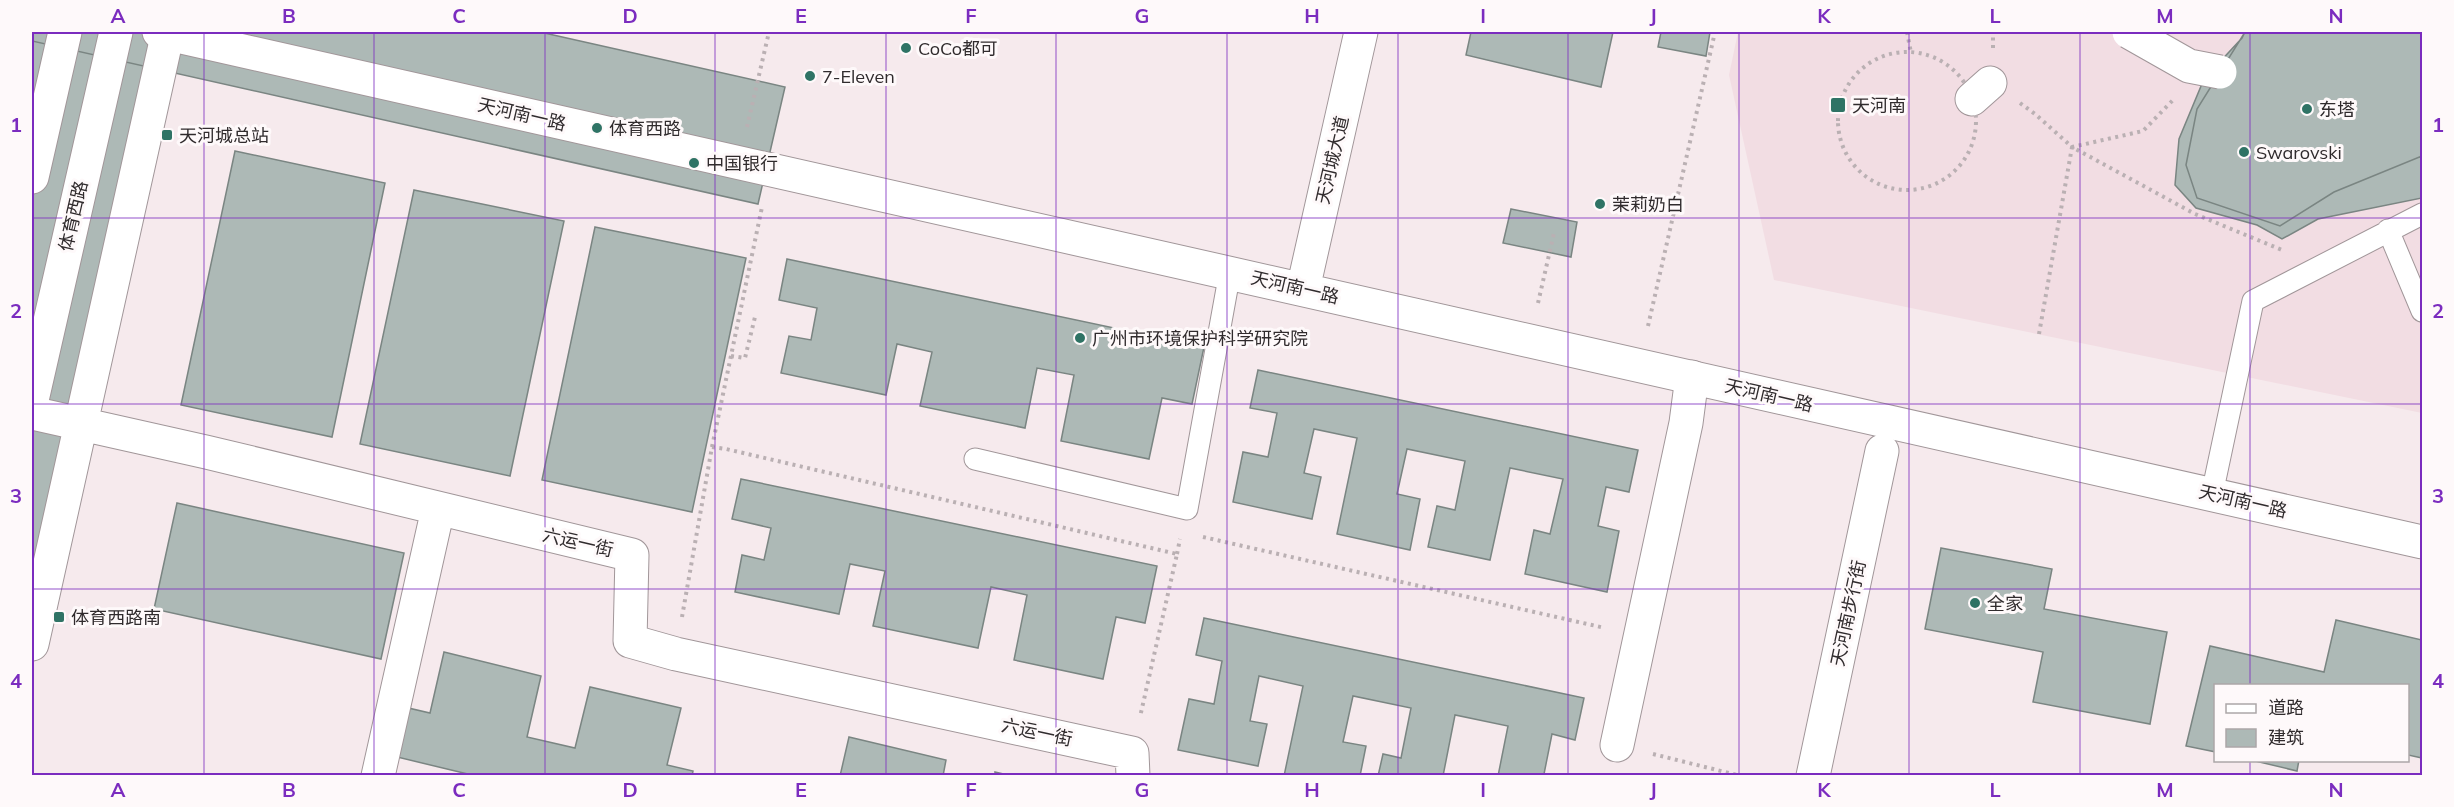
<svg xmlns="http://www.w3.org/2000/svg" width="2454" height="807" font-family="Mulish,'Noto Sans SC',sans-serif">
<style>
.built{fill:#f2dde3}
.building{fill:#adb9b6;stroke:#7a8582;stroke-width:1.5}
.lines{fill:none;stroke-linecap:round;stroke-linejoin:round}
.lane-casing{stroke:#a19699;stroke-width:23}
.street-casing{stroke:#a19699;stroke-width:35}
.secondary-casing{stroke:#a19699;stroke-width:35}
.path{stroke:#bab0b3;stroke-width:4;stroke-dasharray:3 4.5;stroke-linecap:butt}
.lane{stroke:#fff;stroke-width:21}
.street{stroke:#fff;stroke-width:33}
.secondary{stroke:#fff;stroke-width:33}
.street-bridge-casing{stroke:#a19699;stroke-width:35;stroke-linecap:butt}
.street-bridge{stroke:#fff;stroke-width:33}
.grid{fill:none;stroke:#7b2cbf;stroke-width:1.5;stroke-opacity:0.55}
.poi-dot{fill:#2f7365;stroke:#fef9fa;stroke-width:2}
.labels{text-anchor:middle;dominant-baseline:central;stroke-width:6;stroke-linejoin:round;paint-order:stroke}
.poi-label{font-size:18px;fill:#302b2d;stroke:#fef9fa;text-anchor:start}
.street-label{font-size:18px;fill:#302b2d;stroke:#fef9fa}
.neatline{fill:none;stroke:#7b2cbf;stroke-width:2}
.grid-label{font-size:20px;text-anchor:middle;font-weight:bold;fill:#7b2cbf}
</style>
<rect width="100%" height="100%" fill="#f6eaed"/>
<!-- built -->
<path class="built" d="M1738,32H2422V413L1774,280L1729,75Z"/>
<!-- building -->
<path class="building" d="M32,32H540L785,87L758,204L32,41Z
M32,32H152L32,585Z
M1471,32H1613L1601,87L1466,55Z
M1661,32H1710L1706,56L1658,47Z
M2245,32H2422V198L2318,219L2282,239L2257,225L2196,208L2175,185L2179,139L2204,79L2242,38Z
M2245,32H2422V156L2334,192L2280,226L2197,198L2186,165L2197,109Z
M235,151L385,183L332,437L181,405Z
M414,190L564,221L510,476L360,444Z
M1511,209L1577,222L1571,257L1503,243Z
M595,227L746,258L692,512L542,480Z
M787,259L1204,347L1192,404L1162,398L1149,459L1061,441L1074,375L1037,368L1025,428L920,406L932,352L897,344L886,395L781,373L789,336L811,340L817,308L779,300Z
M1258,370L1638,450L1629,492L1606,487L1598,526L1619,531L1607,592L1525,574L1534,530L1550,534L1563,479L1510,468L1490,560L1428,547L1437,506L1455,510L1465,461L1407,449L1397,494L1420,499L1410,550L1337,534L1357,438L1314,429L1304,473L1321,477L1312,519L1233,502L1243,452L1268,457L1277,413L1250,408Z
M741,479L1157,566L1145,623L1116,617L1103,679L1014,660L1027,595L991,587L978,648L873,626L885,571L850,564L839,614L735,592L742,555L764,560L771,528L732,519Z
M177,503L404,553L381,659L154,609Z
M1941,548L2052,569L2044,609L2167,632L2150,724L2033,702L2043,652L1925,629Z
M1204,618L1584,698L1575,740L1552,734L1544,774L1551,776H1498L1508,726L1455,715L1443,776H1378L1383,754L1401,758L1411,708L1353,696L1343,742L1366,746L1360,776H1284L1303,686L1259,676L1250,721L1267,724L1258,766L1178,750L1189,699L1214,704L1222,661L1196,655Z
M2336,620L2422,640V758L2408,755V686H2216V752L2186,746L2210,646L2324,672Z
M444,652L541,676L527,737L575,748L590,687L681,708L667,765L693,771L692,776H476L393,756L404,707L430,713Z
M849,737L946,760L943,776H840Z
M2251,760H2299L2297,771Z
M995,772L1012,776H995Z"/>
<g class="lines">
<!-- lane casing -->
<g class="lane-casing">
<path id="lane" d="M2388,230L2422,311
M975,459L1187,509L1230,272
M2212,494L2253,301L2422,214"/>
</g>
<!-- street casing -->
<g class="street-casing">
<path id="street" d="M1972,99L1990,83
M32,413L206,452L632,555L630,641L676,654L1132,753L1133,776
M32,644L168,32
M1617,745L1686,423L1692,377
M378,776L438,509
M1813,776L1882,451"/>
</g>
<!-- secondary casing -->
<g class="secondary-casing">
<path id="secondary" d="M159,32L2422,542
M32,177L65,32
M1303,289L1361,32
M32,400L116,32"/>
</g>
<!-- path -->
<path class="path" d="M1907,32L1911,53
M1993,48V32
M1838 121a69 69 0 1 1 138 0a69 69 0 1 1-138 0Z
M2020,103L2035,114L2072,147L2143,131L2173,100
M747,127L769,32
M1538,303L1554,233
M1648,326L1715,32
M2039,334L2072,147L2195,214L2282,250
M731,356L745,358L755,317
M712,447L762,207
M1203,537L1605,628
M1177,554L1180,539
M682,617L712,447L726,449L1177,554L1140,717
M1653,754L1741,776"/>
<!-- lane -->
<use href="#lane" class="lane"/>
<!-- street -->
<use href="#street" class="street"/>
<!-- secondary -->
<use href="#secondary" class="secondary"/>
<!-- street-bridge casing -->
<g class="street-bridge-casing">
<path id="street-bridge" d="M2129,32L2189,66L2220,72"/>
</g>
<!-- street-bridge -->
<use href="#street-bridge" class="street-bridge"/>
</g>
<!-- grid -->
<path class="grid" d="M204,32V776M374,32V776M545,32V776M715,32V776M886,32V776M1056,32V776M1227,32V776M1398,32V776M1568,32V776M1739,32V776M1909,32V776M2080,32V776M2250,32V686M32,218H2422M32,404H2422M32,589H2422M2250,760V776"/>
<!-- markers -->
<g class="poi-dot">
<circle cx="906" cy="48" r="6"/>
<circle cx="810" cy="76" r="6"/>
<rect x="1830" y="97" width="16" height="16" rx="3"/>
<circle cx="2307" cy="109" r="6"/>
<circle cx="597" cy="128" r="6"/>
<rect x="161" y="129" width="12" height="12" rx="3"/>
<circle cx="2244" cy="152" r="6"/>
<circle cx="694" cy="163" r="6"/>
<circle cx="1600" cy="204" r="6"/>
<circle cx="1080" cy="338" r="6"/>
<circle cx="1975" cy="603" r="6"/>
<rect x="53" y="611" width="12" height="12" rx="3"/>
</g>
<g class="labels">
<!-- poi labels -->
<g class="poi-label">
<text x="918" y="48">CoCo都可</text>
<text x="822" y="76">7-Eleven</text>
<text x="1852" y="105">天河南</text>
<text x="2319" y="109">东塔</text>
<text x="609" y="128">体育西路</text>
<text x="179" y="135">天河城总站</text>
<text x="2256" y="152">Swarovski</text>
<text x="706" y="163">中国银行</text>
<text x="1612" y="204">茉莉奶白</text>
<text x="1092" y="338">广州市环境保护科学研究院</text>
<text x="1987" y="603">全家</text>
<text x="71" y="617">体育西路南</text>
</g>
<!-- street labels -->
<g class="street-label">
<text transform="translate(522 114) rotate(13)">天河南一路</text>
<text transform="translate(1332 160) rotate(-77)">天河城大道</text>
<text transform="translate(73 216) rotate(-77)">体育西路</text>
<text transform="translate(1295 287) rotate(13)">天河南一路</text>
<text transform="translate(1769 395) rotate(13)">天河南一路</text>
<text transform="translate(2243 501) rotate(13)">天河南一路</text>
<text transform="translate(578 542) rotate(13)">六运一街</text>
<text transform="translate(1848 613) rotate(-78)">天河南步行街</text>
<text transform="translate(1037 732) rotate(12)">六运一街</text>
</g>
</g>
<!-- border -->
<rect width="2454" height="807" fill="none" stroke="#fef9fa" stroke-width="66"/>
<!-- legend -->
<rect x="2214" y="684" width="195" height="78" fill="#fef9fa" stroke="#aca7a8" stroke-width="1.5"/>
<rect x="2226" y="704" width="30" height="9" fill="#ffffff" stroke="#aca7a8" stroke-width="1.5"/>
<text x="2268" y="714" font-size="18" fill="#302b2d">道路</text>
<rect x="2226" y="729" width="30" height="18" fill="#adb9b6" stroke="#aca7a8" stroke-width="1.5"/>
<text x="2268" y="744" font-size="18" fill="#302b2d">建筑</text>
<rect x="33" y="33" width="2388" height="741" class="neatline"/>
<g class="grid-label">
<text x="118" y="23">A</text>
<text x="289" y="23">B</text>
<text x="459" y="23">C</text>
<text x="630" y="23">D</text>
<text x="801" y="23">E</text>
<text x="971" y="23">F</text>
<text x="1142" y="23">G</text>
<text x="1312" y="23">H</text>
<text x="1483" y="23">I</text>
<text x="1653" y="23">J</text>
<text x="1824" y="23">K</text>
<text x="1995" y="23">L</text>
<text x="2165" y="23">M</text>
<text x="2336" y="23">N</text>
<text x="16" y="132">1</text>
<text x="2438" y="132">1</text>
<text x="16" y="318">2</text>
<text x="2438" y="318">2</text>
<text x="16" y="503">3</text>
<text x="2438" y="503">3</text>
<text x="16" y="688">4</text>
<text x="2438" y="688">4</text>
<text x="118" y="797">A</text>
<text x="289" y="797">B</text>
<text x="459" y="797">C</text>
<text x="630" y="797">D</text>
<text x="801" y="797">E</text>
<text x="971" y="797">F</text>
<text x="1142" y="797">G</text>
<text x="1312" y="797">H</text>
<text x="1483" y="797">I</text>
<text x="1653" y="797">J</text>
<text x="1824" y="797">K</text>
<text x="1995" y="797">L</text>
<text x="2165" y="797">M</text>
<text x="2336" y="797">N</text>
</g>
</svg>
